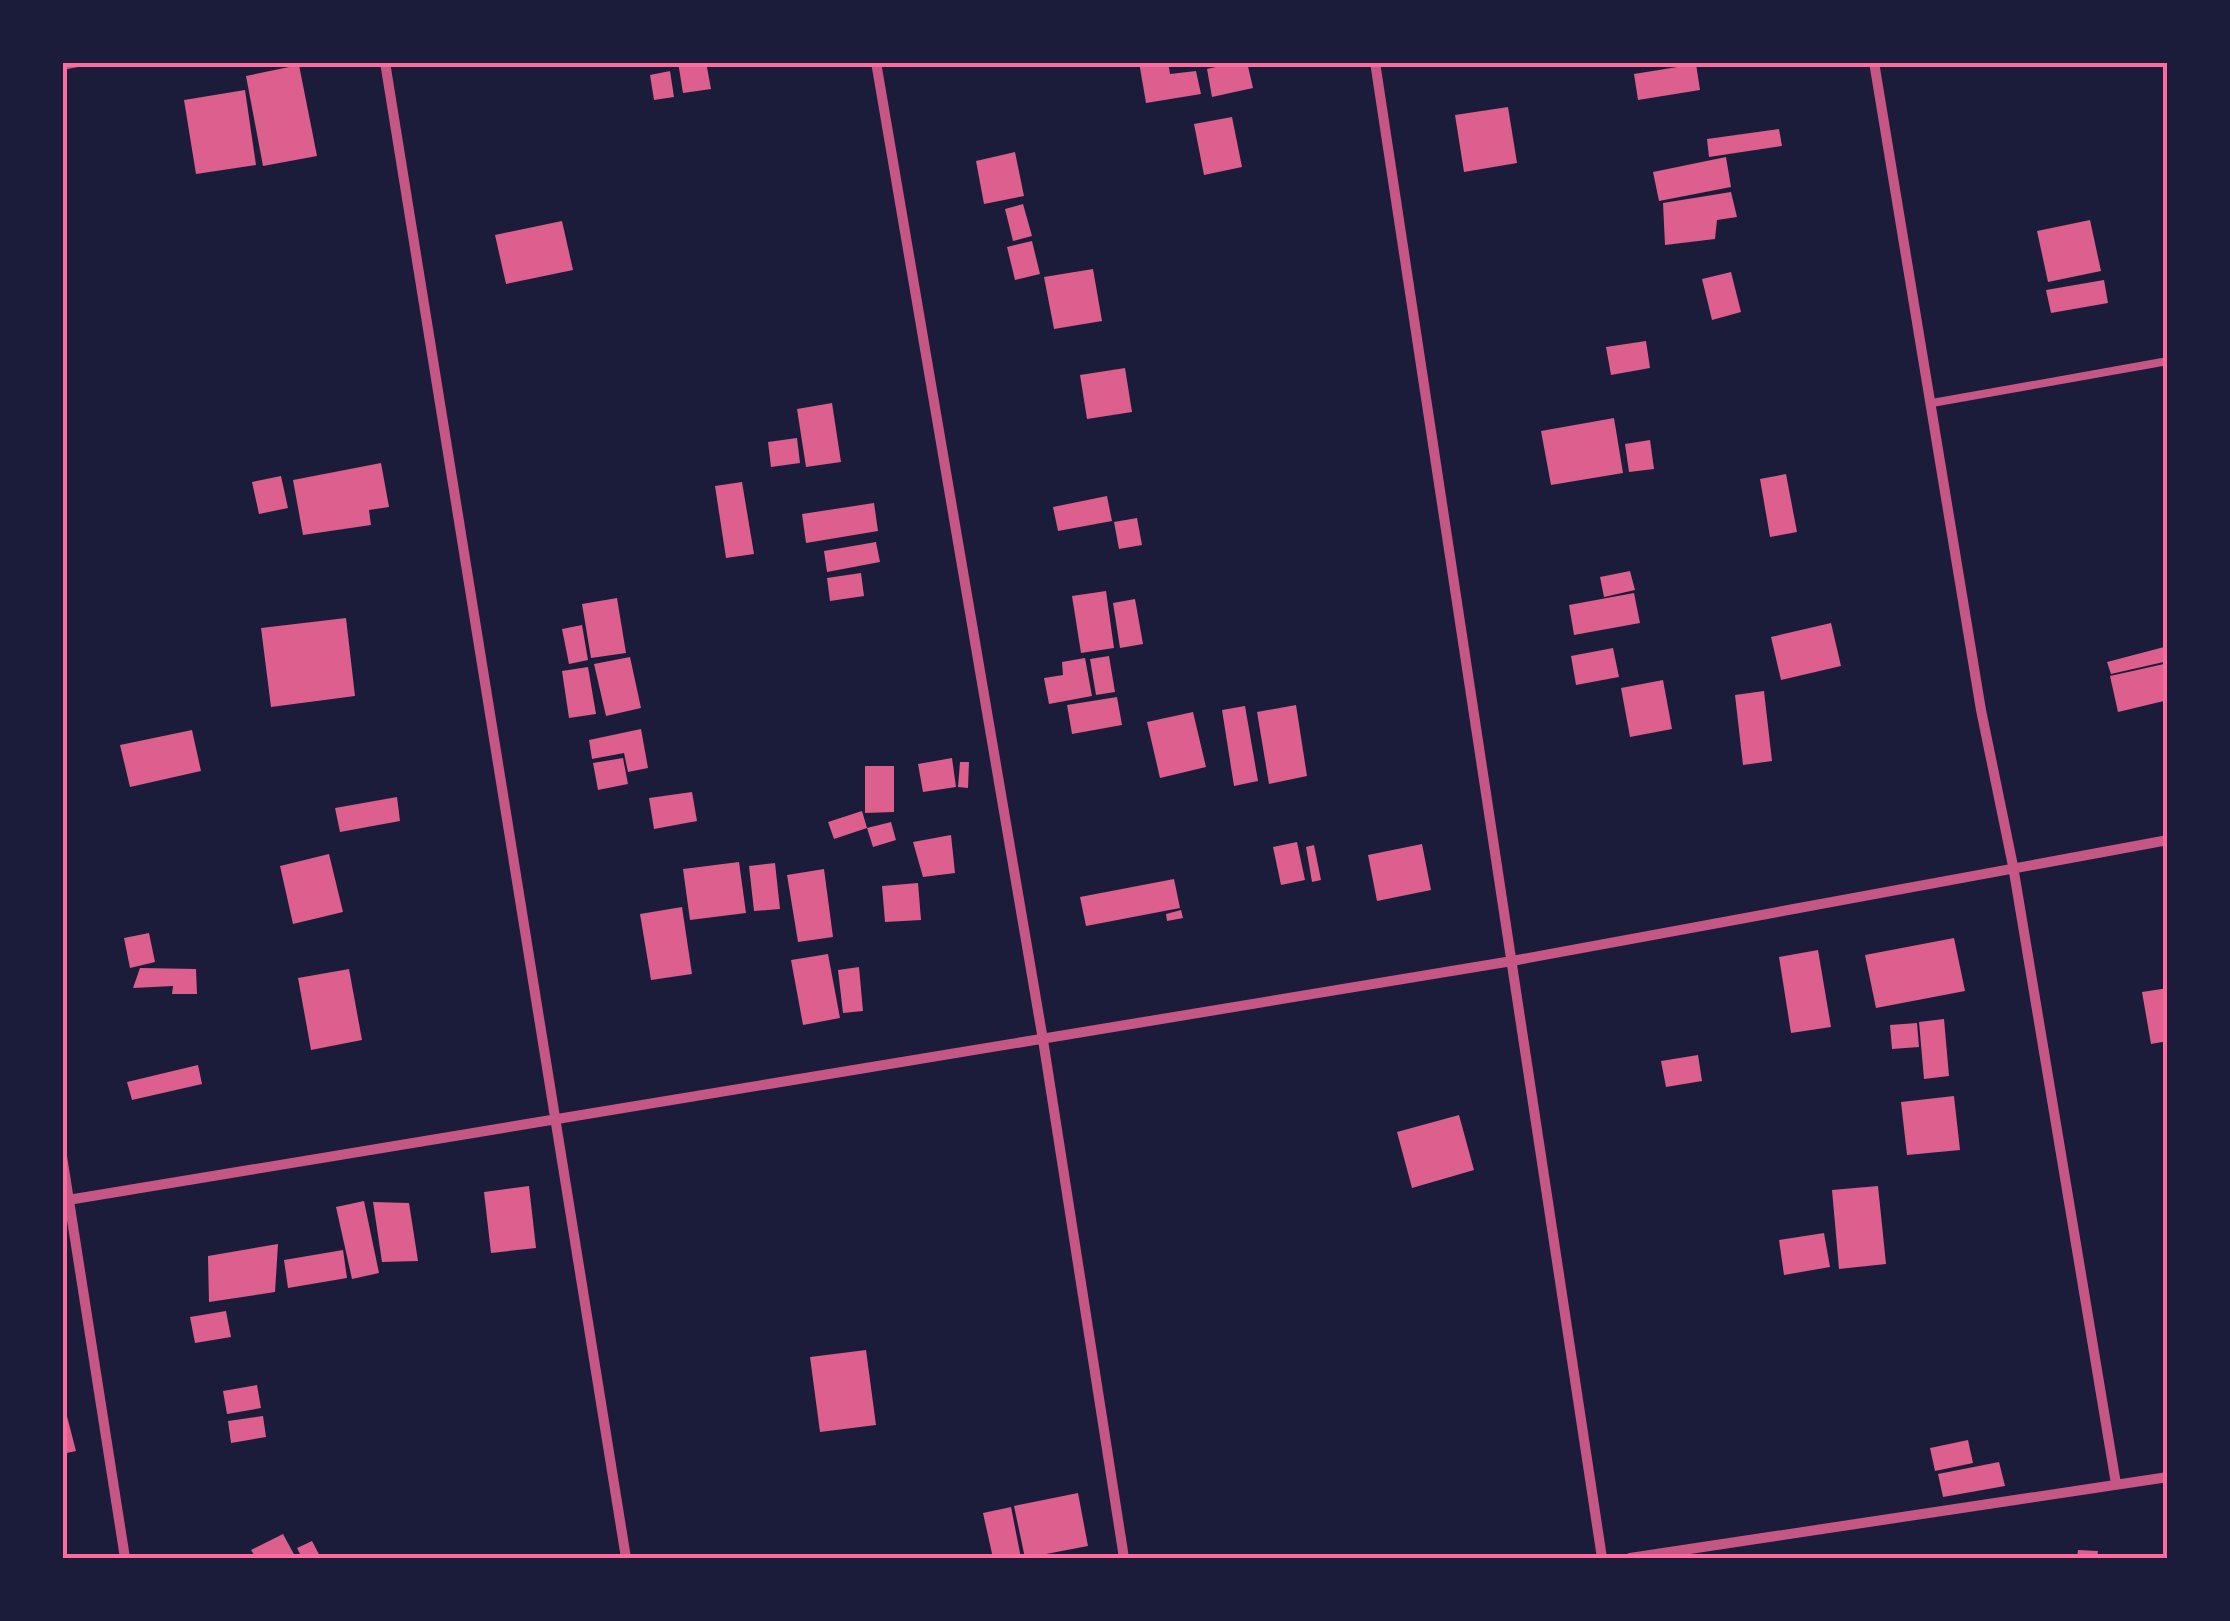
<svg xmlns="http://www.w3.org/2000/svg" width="2230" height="1621" font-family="Lora,serif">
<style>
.building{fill:#dd5f8e}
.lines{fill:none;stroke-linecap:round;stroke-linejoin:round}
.service{stroke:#c65784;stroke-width:8}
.minor{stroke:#c65784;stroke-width:10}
.neatline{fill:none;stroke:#ff6b9d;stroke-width:4}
</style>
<rect width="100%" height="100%" fill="#1b1b3a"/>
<!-- building -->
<path class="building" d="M678,62H706L711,89L683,93Z
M1139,62H1168L1170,74L1196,71L1201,94L1146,103Z
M1238,62H1247L1253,88L1212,97L1207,69Z
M1696,64L1700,90L1638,100L1634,74Z
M299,65L317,156L263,166L246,76Z
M670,71L674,97L654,100L650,75Z
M245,90L256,165L196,174L184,100Z
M1508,107L1517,163L1464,172L1455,115Z
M1232,117L1242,167L1204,175L1194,124Z
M1779,129L1782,146L1709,157L1707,139Z
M1015,152L1024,196L984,204L976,161Z
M1726,157L1731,187L1659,201L1653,172Z
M1731,192L1737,217L1717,220L1715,239L1665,245L1663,203Z
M1023,204L1032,236L1013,241L1005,209Z
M2090,220L2101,271L2048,282L2037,231Z
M562,221L573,270L506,284L495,235Z
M1032,241L1040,274L1015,280L1007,247Z
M1093,269L1102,321L1054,329L1044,277Z
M1731,272L1741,312L1712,320L1702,279Z
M2104,280L2108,303L2051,313L2046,290Z
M1646,341L1650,368L1611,375L1606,347Z
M1125,368L1132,412L1087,419L1080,375Z
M832,403L841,462L806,467L797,409Z
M1614,418L1623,473L1551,485L1541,431Z
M797,438L800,463L771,467L768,442Z
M1650,440L1654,469L1629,472L1625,444Z
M381,463L389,507L369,510L371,525L303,535L293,480Z
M1786,474L1797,532L1770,537L1760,479Z
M281,476L288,508L259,514L252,482Z
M742,482L754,554L726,558L715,486Z
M1107,496L1112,521L1058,531L1053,507Z
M874,503L878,531L806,543L802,514Z
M1137,518L1142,545L1119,549L1114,522Z
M876,542L880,562L827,572L824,551Z
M1630,571L1635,590L1604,597L1600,577Z
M861,573L864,596L830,601L827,578Z
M1106,591L1114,648L1081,653L1072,596Z
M1634,593L1640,623L1574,635L1569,605Z
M617,598L626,653L591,658L582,604Z
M1135,599L1143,644L1120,648L1113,603Z
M346,618L355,696L271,707L261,628Z
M1831,623L1841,666L1781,680L1771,637Z
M582,625L588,660L569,664L562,629Z
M2168,646V661L2111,674L2107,662Z
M1613,648L1619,677L1576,685L1571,656Z
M1109,656L1115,692L1096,695L1090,659Z
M630,657L641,708L606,716L594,664Z
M1085,658L1092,696L1049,704L1044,678L1063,675L1062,662Z
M2164,664L2168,700L2118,712L2110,676Z
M588,667L596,714L569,718L562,671Z
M1663,680L1672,729L1630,737L1621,688Z
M1764,691L1772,761L1743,765L1735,695Z
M1117,697L1122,725L1072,734L1067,705Z
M1296,705L1307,776L1269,784L1257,712Z
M1245,706L1258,781L1234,786L1222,710Z
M1193,712L1206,767L1160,778L1147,722Z
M641,729L648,768L628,772L624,753L592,759L589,740Z
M192,730L201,771L130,787L120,745Z
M623,758L628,784L598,790L593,763Z
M952,758L956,787L923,792L918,764Z
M960,762H969L968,788L958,787Z
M865,766H894V812L865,813Z
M692,792L697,821L654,829L649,798Z
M397,797L400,821L340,832L335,808Z
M862,811L867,828L834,839L828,822Z
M891,822L896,840L873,847L867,828Z
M951,835L955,873L923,877L913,842Z
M1297,842L1305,880L1281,885L1273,847Z
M1422,844L1431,890L1377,901L1368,855Z
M1314,845L1321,880L1312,882L1306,847Z
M329,854L343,912L293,924L280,866Z
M739,862L746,913L690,920L683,869Z
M775,863L780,909L754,911L749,866Z
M824,869L833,937L798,942L787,875Z
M1174,879L1180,908L1086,926L1080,897Z
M918,883L921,920L885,922L882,886Z
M682,907L692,974L651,980L640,914Z
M1181,910L1183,918L1167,921L1166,914Z
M149,933L155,962L130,968L124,938Z
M1954,938L1965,991L1876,1008L1865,955Z
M1818,950L1831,1027L1791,1033L1779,957Z
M828,954L840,1018L803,1025L791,960Z
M859,967L863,1011L843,1013L838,970Z
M140,968L196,969L197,994H172L173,986L133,988Z
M349,969L362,1040L311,1050L298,978Z
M2168,988V1041L2151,1044L2142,992Z
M1944,1019L1949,1076L1924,1079L1919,1022Z
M1917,1023L1919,1047L1892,1049L1890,1025Z
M1698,1055L1702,1081L1666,1087L1661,1061Z
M198,1065L202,1084L132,1100L127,1082Z
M1954,1096L1960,1150L1907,1155L1901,1102Z
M1459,1115L1474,1170L1412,1188L1397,1132Z
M529,1186L536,1248L491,1253L484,1192Z
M1878,1186L1886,1264L1839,1269L1832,1190Z
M364,1201L379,1273L352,1279L336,1207Z
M373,1202L409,1203L418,1261L382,1262Z
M1824,1233L1830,1267L1784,1275L1779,1240Z
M278,1244L275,1292L209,1302L208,1256Z
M343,1250L347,1278L288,1288L284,1260Z
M226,1311L231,1337L195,1343L190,1317Z
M866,1350L876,1425L820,1432L810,1357Z
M257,1385L261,1408L227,1414L223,1391Z
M62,1397L76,1451L62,1454Z
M263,1416L266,1437L231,1443L228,1421Z
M1968,1440L1973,1463L1935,1471L1930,1448Z
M1999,1462L2005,1486L1943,1497L1938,1474Z
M1078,1493L1088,1546L1025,1558L1014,1506Z
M1011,1507L1021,1558H993L983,1513Z
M283,1534L296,1558H256L251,1550Z
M312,1541L321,1558H302L297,1548Z
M2078,1550L2098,1551L2097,1558H2077Z"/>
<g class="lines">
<!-- service -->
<path class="service" d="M1932,403L2168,361"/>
<!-- minor -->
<path class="minor" d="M385,62L626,1558
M876,62L1043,1040L1124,1558
M1375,62L1602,1558
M1874,62L1981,710L2013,866L2116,1484
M62,65L77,62
M62,1156L125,1558
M62,1201L1512,961L2168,840
M1630,1558L2168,1477"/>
</g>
<!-- border -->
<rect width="2230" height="1621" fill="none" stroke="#1b1b3a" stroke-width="130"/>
<rect x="65" y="65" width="2100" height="1491" class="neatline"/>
</svg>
